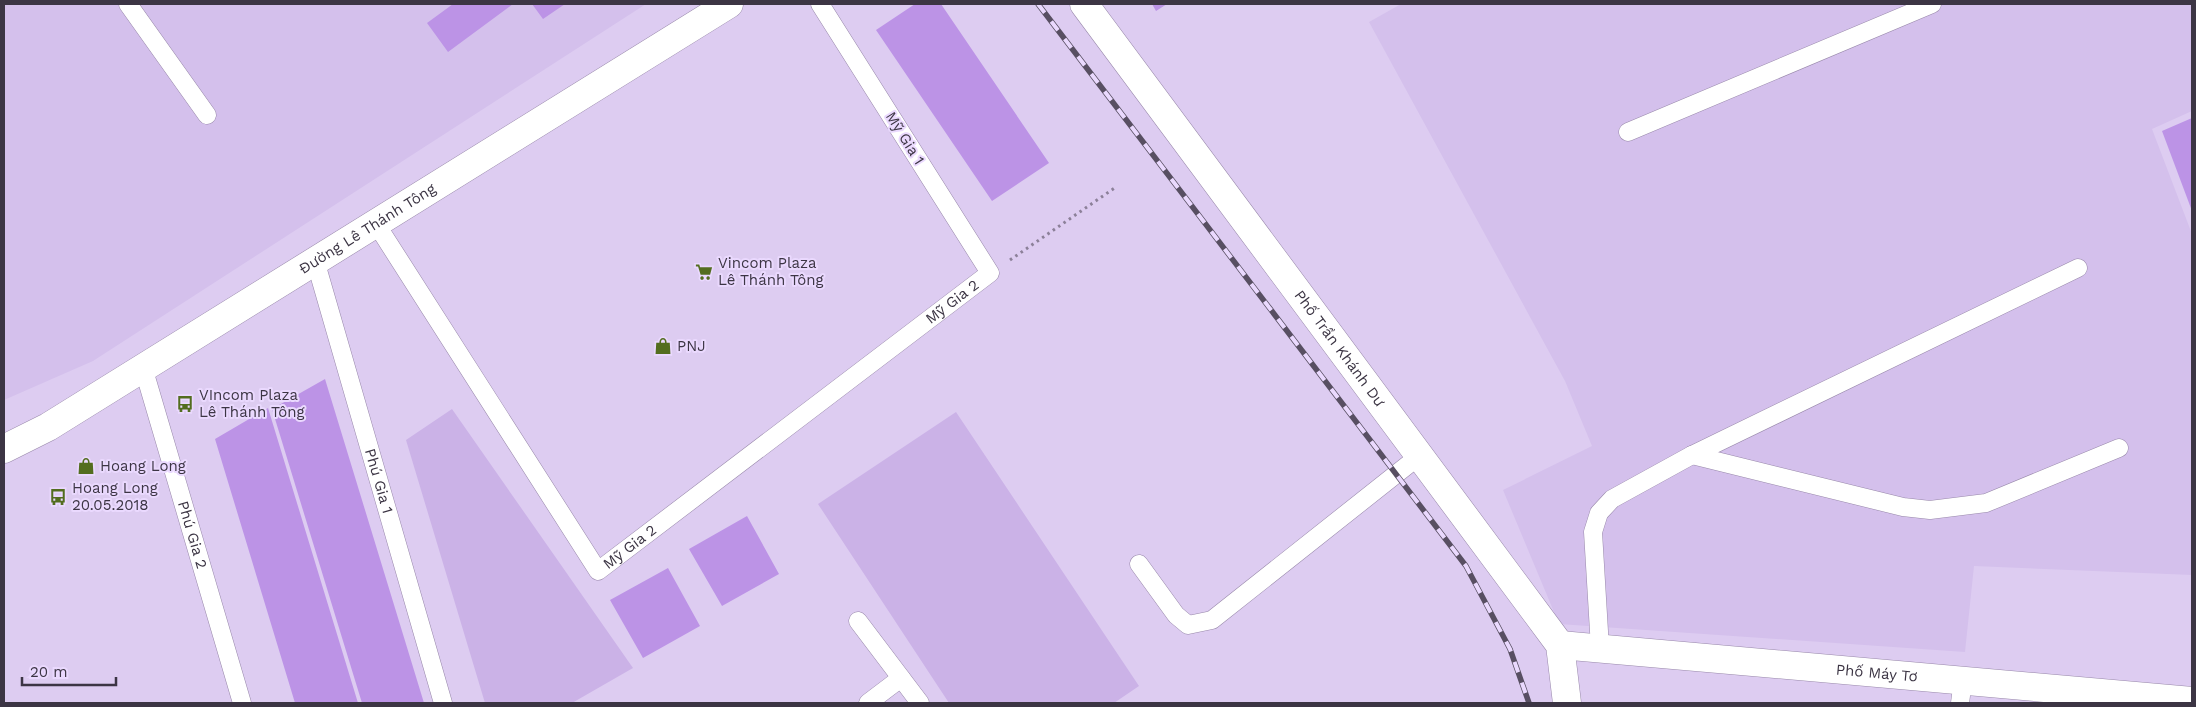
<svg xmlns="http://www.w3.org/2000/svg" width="2196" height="707" font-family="'Work Sans',sans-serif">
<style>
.built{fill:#d4c0ec}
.green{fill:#cbb2e7}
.building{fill:#bc93e6}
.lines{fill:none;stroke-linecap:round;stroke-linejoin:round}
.lane-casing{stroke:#9888aa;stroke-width:19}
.secondary-casing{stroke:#9888aa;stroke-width:29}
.primary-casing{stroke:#9888aa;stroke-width:29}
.path{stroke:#8c8099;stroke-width:3;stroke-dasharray:2.5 4;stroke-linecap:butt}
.lane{stroke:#fff;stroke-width:18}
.secondary{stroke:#fff;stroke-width:28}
.primary{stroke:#fff;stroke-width:28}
.rail-casing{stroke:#584f62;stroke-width:5.5}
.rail{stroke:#ead9fe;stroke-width:4;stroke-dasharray:11;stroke-linecap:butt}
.labels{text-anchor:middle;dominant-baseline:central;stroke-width:4;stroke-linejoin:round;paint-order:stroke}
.street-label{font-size:15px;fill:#3c3544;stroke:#ead9fe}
.poi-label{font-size:15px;fill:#3c3544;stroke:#ead9fe;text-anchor:start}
</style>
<rect width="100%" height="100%" fill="#ddccf1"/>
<!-- built -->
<path class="built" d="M4,4H646L93,361L4,400Z
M1401,4H2192V111L2152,129L2192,234V575L1974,566L1965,652L1559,624L1503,490L1592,446L1565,381L1369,22Z"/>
<!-- green -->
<path class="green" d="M452,409L633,668L572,703H485L406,440Z
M956,412L1139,686L1114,703H949L818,504Z"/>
<!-- building -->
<path class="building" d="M453,4H513L448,52L427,23Z
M532,4H565L543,19Z
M915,4H941L1049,163L992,201L876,30Z
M1152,4H1167L1156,11Z
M2192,118V211L2162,131Z
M325,379L424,703H362L272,409Z
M268,408L358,703H295L215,439Z
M747,516L779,574L722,606L689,549Z
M668,568L700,626L643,658L610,600Z"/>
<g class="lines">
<!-- lane casing -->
<g class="lane-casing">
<g id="lane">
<path d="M128,4L207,115"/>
<path d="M1628,132L1932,4"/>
<path id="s1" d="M375,222L598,571L990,273L820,4"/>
<path id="s2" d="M315,260L443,703"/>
<path id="s3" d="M143,367L242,703"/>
<path d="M1692,455L1903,507L1930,510L1986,503L2119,448"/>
<path d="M1139,564L1176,615L1188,625L1212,620L1419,456"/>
<path d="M858,621L920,703"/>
<path d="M1600,648L1593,532L1599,513L1612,499L1692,455L2078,268"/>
<path d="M868,703L901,678"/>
<path d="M1960,703L1963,680"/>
</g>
</g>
<!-- secondary casing -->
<g class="secondary-casing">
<g id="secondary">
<path id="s4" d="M1084,4L1560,645L1567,703"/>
<path id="s5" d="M1560,645L2192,701"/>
</g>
</g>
<!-- primary casing -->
<g class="primary-casing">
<g id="primary">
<path id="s6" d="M4,449L48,427L729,4"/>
</g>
</g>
<!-- path -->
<path class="path" d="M1010,260L1116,187"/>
<!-- lane -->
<use href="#lane" class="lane"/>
<!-- secondary -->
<use href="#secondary" class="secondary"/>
<!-- primary -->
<use href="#primary" class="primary"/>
<!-- rail casing -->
<g class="rail-casing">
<path id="rail" d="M1038,4L1466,566L1510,649L1529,703"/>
</g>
<!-- rail -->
<use href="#rail" class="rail"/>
</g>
<!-- icons -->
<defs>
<g id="supermarket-bare" transform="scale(1.35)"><path d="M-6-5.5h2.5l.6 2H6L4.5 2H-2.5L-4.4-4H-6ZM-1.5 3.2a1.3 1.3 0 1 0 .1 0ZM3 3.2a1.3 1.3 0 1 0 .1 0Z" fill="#536d1f" stroke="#ead9fe" stroke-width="2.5" paint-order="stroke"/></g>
<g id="shop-bare" transform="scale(1.35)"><path d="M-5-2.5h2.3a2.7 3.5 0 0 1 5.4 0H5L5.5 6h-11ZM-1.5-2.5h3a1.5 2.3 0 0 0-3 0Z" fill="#536d1f" stroke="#ead9fe" stroke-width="2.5" paint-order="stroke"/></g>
<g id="bus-bare" transform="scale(1.35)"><path d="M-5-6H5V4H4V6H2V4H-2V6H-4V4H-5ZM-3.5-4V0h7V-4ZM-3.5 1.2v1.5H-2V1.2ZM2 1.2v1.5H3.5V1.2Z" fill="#536d1f" stroke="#ead9fe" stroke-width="2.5" paint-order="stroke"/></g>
</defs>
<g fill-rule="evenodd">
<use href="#supermarket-bare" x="704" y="272"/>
<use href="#shop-bare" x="663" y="346"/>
<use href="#bus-bare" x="185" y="404"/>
<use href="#shop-bare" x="86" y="466"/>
<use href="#bus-bare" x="58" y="497"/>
</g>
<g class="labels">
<!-- street labels -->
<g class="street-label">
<text transform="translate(905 138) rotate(58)">Mỹ Gia 1</text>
<text stroke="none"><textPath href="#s6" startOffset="425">Đường Lê Thánh Tông</textPath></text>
<text stroke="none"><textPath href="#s1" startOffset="859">Mỹ Gia 2</textPath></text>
<text stroke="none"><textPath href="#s4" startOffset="429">Phố Trần Khánh Dư</textPath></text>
<text stroke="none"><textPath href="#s2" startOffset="230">Phú Gia 1</textPath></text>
<text stroke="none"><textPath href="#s3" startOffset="175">Phú Gia 2</textPath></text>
<text stroke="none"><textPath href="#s1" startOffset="454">Mỹ Gia 2</textPath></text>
<text stroke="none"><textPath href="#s5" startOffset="318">Phố Máy Tơ</textPath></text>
</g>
<!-- poi labels -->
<g class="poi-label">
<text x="718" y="263">Vincom Plaza<tspan x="718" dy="17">Lê Thánh Tông</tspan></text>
<text x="677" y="346">PNJ</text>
<text x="199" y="395">VIncom Plaza<tspan x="199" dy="17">Lê Thánh Tông</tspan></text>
<text x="100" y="466">Hoang Long</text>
<text x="72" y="488">Hoang Long<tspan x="72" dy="17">20.05.2018</tspan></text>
</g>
</g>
<!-- border -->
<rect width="2196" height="707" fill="none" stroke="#3c3544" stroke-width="10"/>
<!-- scale -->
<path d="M22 677v8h94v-8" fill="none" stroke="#3c3544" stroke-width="2.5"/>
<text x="30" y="677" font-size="15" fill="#3c3544" stroke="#ead9fe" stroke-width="4" paint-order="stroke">20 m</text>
</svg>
